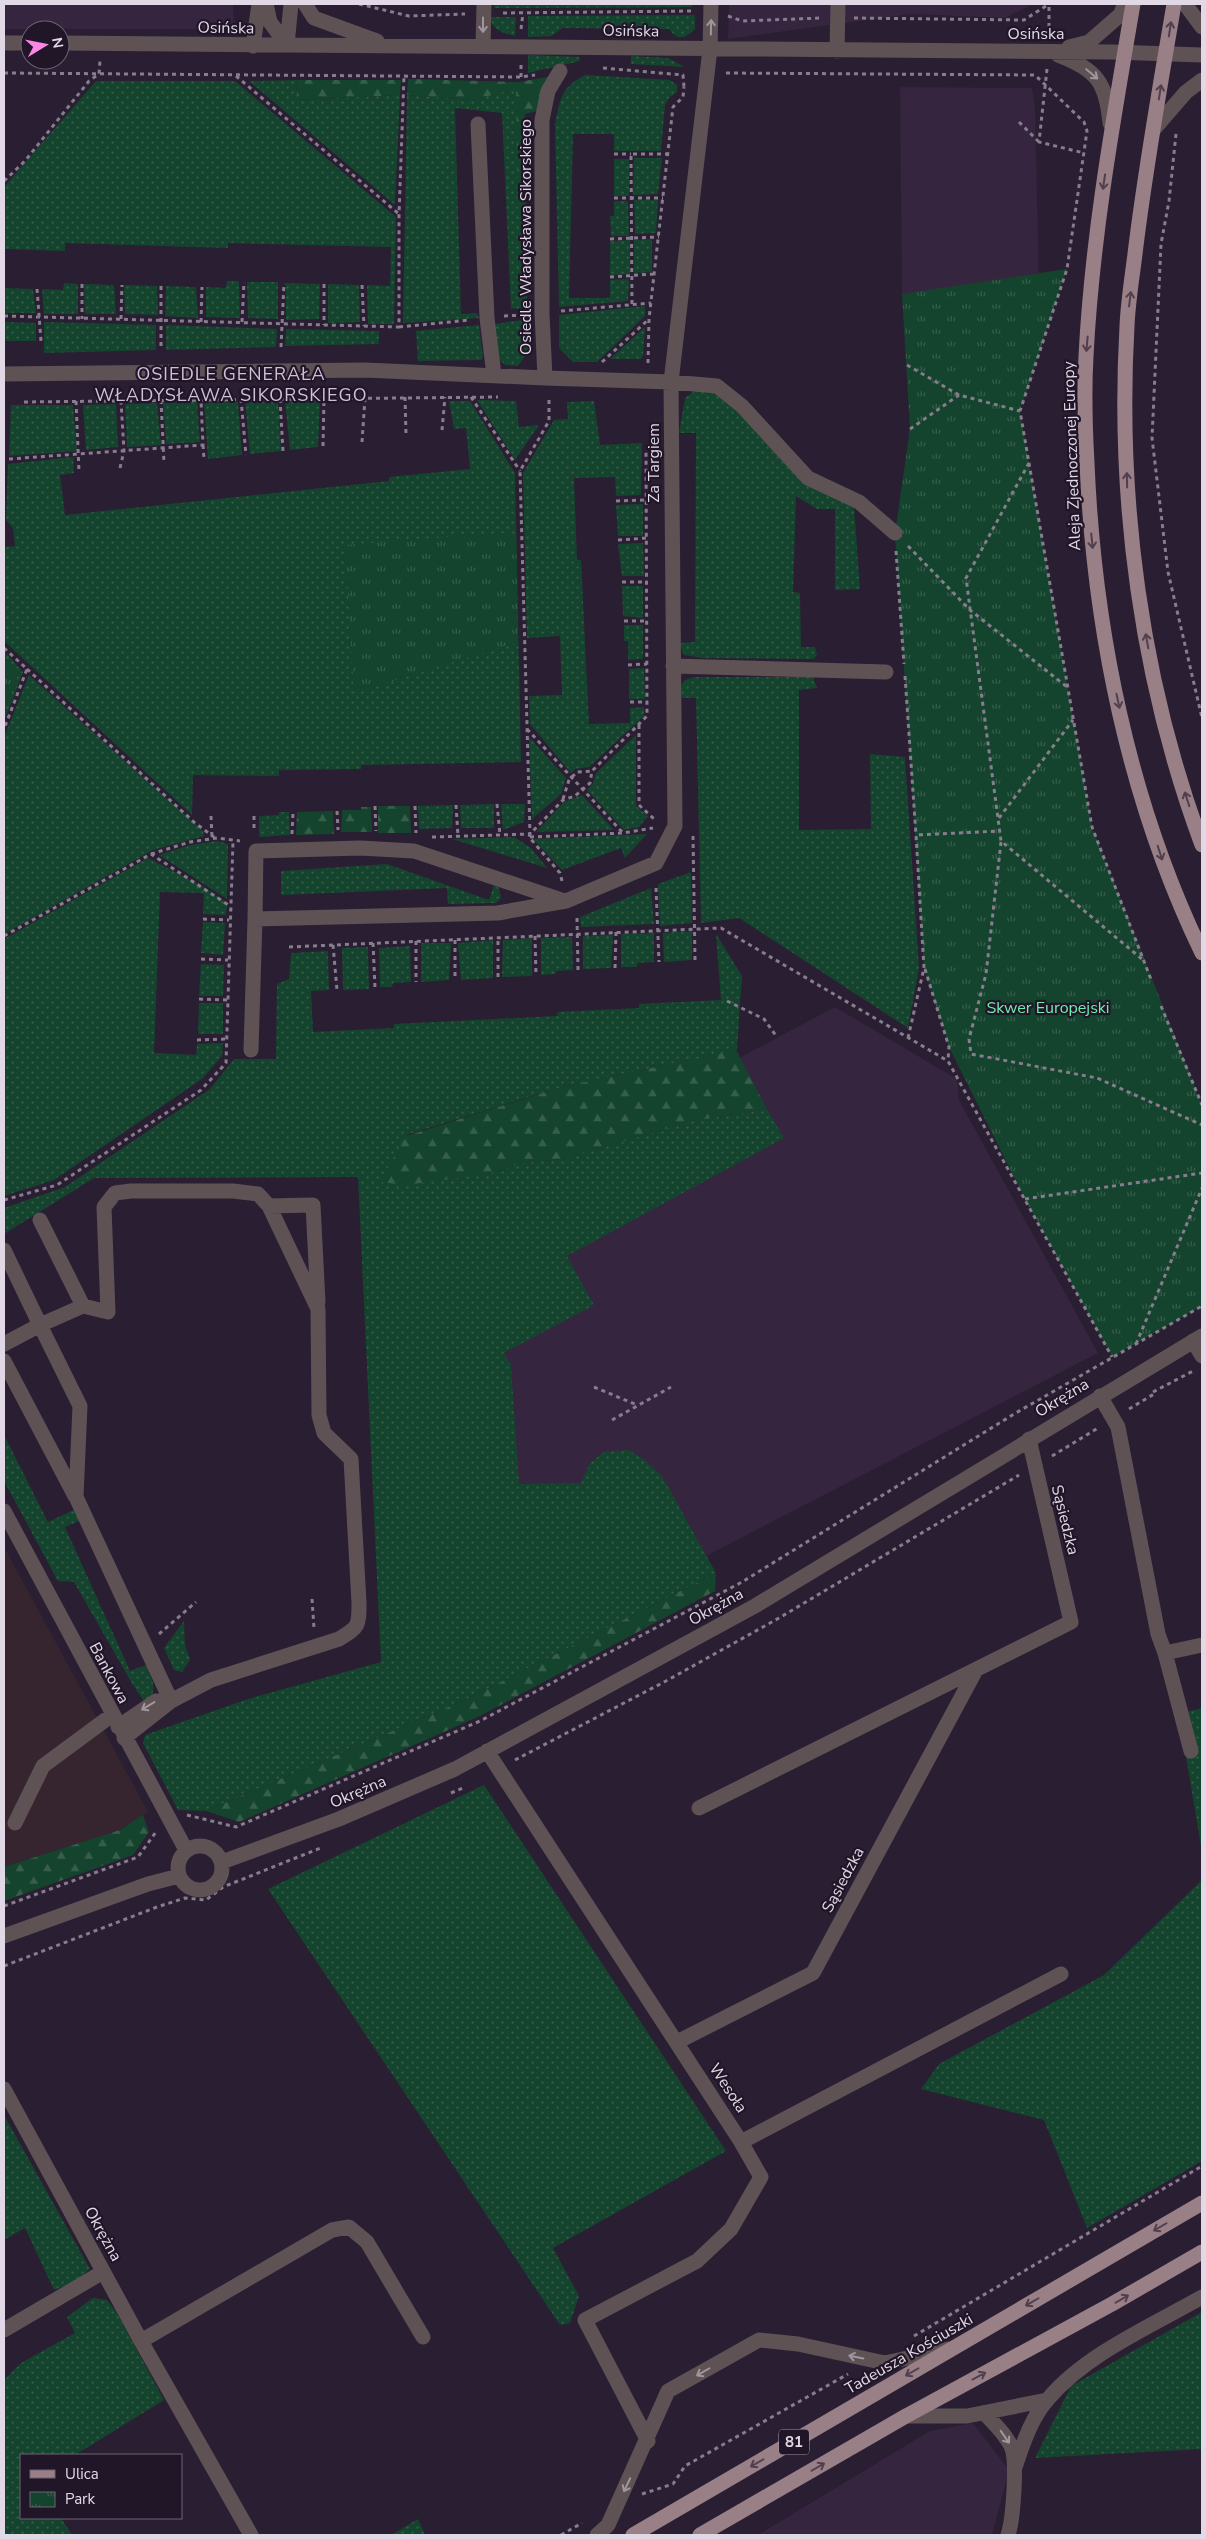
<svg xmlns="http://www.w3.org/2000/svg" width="1206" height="2539" font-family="'Nunito Sans',sans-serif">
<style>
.built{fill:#35253e}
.education{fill:#36252e}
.grass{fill:url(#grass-dots)}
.forest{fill:url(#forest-firs)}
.park{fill:url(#park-tufts)}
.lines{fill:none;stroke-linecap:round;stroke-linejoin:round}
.path{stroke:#877d8d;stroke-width:3;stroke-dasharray:4 4;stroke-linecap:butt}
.minor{stroke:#5f5255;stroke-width:15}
.major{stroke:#997f86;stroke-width:15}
.oneway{stroke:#a0969e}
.oneway2{stroke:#513f4e}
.labels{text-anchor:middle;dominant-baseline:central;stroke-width:4.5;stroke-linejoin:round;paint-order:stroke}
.shield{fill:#211528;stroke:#a79ead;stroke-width:1}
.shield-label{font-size:15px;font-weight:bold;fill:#e1d9e6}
.street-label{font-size:16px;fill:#e1d9e6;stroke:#211528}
.park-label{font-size:16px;fill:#6fefae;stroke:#211528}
.neighbourhood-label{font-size:18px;letter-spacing:1px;fill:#cfbfd9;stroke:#211528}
</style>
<defs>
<pattern id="grass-dots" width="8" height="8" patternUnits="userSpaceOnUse" patternTransform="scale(1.25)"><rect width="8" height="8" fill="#14442d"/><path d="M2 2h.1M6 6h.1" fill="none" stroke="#365e4b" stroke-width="1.8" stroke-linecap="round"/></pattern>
<pattern id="forest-firs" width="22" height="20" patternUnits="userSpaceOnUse" patternTransform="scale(1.25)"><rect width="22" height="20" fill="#14442d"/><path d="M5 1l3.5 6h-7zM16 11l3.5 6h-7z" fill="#365e4b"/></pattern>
<pattern id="park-tufts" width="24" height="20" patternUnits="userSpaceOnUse" patternTransform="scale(1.25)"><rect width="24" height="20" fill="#14442d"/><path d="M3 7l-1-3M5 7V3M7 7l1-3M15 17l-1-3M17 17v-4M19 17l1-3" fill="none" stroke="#365e4b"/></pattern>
</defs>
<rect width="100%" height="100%" fill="#2a1e32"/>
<!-- built -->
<path class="built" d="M4,4H233L234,29H4Z
M729,4H1033L1005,18L911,14L728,39Z
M900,87L1032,88L1035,109L1039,285L902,294Z
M835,1007L957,1079L959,1100L1098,1353L600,1611L482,1496L470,1317L739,1058Z
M973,2423L1009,2470L992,2535H758L930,2431Z"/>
<!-- education -->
<path class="education" d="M4,1547L148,1812L120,1830L4,1867Z"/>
<!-- grass -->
<path class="grass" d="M494,4H692V7L494,8Z
M695,15V29C685,39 678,41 669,29L562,28L552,36L528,37V16Z
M490,17H516L515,36C504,33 492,31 490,17Z
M528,55L579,57L580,61L528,73Z
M631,56L668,58L685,67L631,64Z
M585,75L670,80L677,85V92L669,98L665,105L661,151H614V134H573L569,298H610V280L629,279L628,301L559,307L555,124C561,98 560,88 585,75Z
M296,80L297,100L400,95L395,205L249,81Z
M96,81H235L396,217L394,324H368L367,285L390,286L391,247L228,243V248L65,243V251L4,249V187Z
M517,88L518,216L526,220L527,308L511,309L502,113L455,108L461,314L477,313L479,318L403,323L407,95L472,100Z
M634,158H662L658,194L633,195Z
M614,159H629V196H614Z
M634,200H658L656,233L635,234Z
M614,201H628L629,236H611L610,216H614Z
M652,239V272L634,273V240Z
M630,240V274L610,275V241Z
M227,281H239L240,318L206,317V287L226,288Z
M247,282H278V319L248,318Z
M64,283L78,284V314H44L42,289L63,290Z
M286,283L320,284L319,319L286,320Z
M84,284L114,285L116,314H85Z
M328,284L359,285L360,322L328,323Z
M124,285L157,286L158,315L125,314Z
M166,286L196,287L198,318L165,316Z
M4,288L33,289L36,313H4Z
M645,306V316L597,362H573L559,348V315Z
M529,319L530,349L518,366L505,365L499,359L495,324Z
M4,322L36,323V341H4Z
M44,322L156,325V350L44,353Z
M166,325L277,329L276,347L166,350Z
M479,325L483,358L481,360L418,361L416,331Z
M645,327L643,355L641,359H610Z
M286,329L379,331V344L285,346Z
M709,389L727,399L803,482L854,506L860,589L835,590V509H817L796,496L793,592L800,593L801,647H815L817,654L814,659L703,658L684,655L679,643L695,642L696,433H679L685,398L696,390Z
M477,400L516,401L519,427L539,425L515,460Z
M245,401H278L281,451L250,454Z
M285,401H320L318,447L290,450Z
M449,401H470L515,473L521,762L361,765V769L279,770V776L193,775L192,815L4,641V547L15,546L13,528L6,520L8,464L73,457L74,473L60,475L65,515L389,481V477L470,469L466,428L454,429Z
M594,401L600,445L642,443L641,495L616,496L615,477L574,478L577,560H581L589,724L630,723V708L644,707V716L589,767L575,769L571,773L530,724L529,696L562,695L560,636L527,638L523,473L554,420L568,419L567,402Z
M197,402L200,442L166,444L163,403Z
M238,402L242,455L208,459L204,403Z
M157,403L161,445L127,447L125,404Z
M116,404L118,447L86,450L83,405Z
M11,405H73L77,451L9,456Z
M643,504V536H618L616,505Z
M643,543L644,576H622L618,544Z
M622,586H643V618L623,616Z
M624,625H643V659L628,660V641H624Z
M4,651L23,672L4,722V709L19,672L4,657Z
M644,668L645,699H629V669Z
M29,675L203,831L204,836L153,850L4,934V737Z
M694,677H813L817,688L799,690V830L871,829L870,754L905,757L919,968L908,1028L739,918L701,923L696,698H682L681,686L685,680Z
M636,735V806L648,816L639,827L624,830L587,790L593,784L596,773Z
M529,737L566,778L561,794L532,819Z
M582,795L614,830L536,832L564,802Z
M494,804V828H461L460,805Z
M501,804H525L524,822L503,830Z
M453,805L452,828L419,829L418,806Z
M279,812H289L290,835L259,837V816L279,815Z
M647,834L625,858L621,848L562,870L533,839Z
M514,837L531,848L547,868L452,839Z
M217,841L228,844L227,899L159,855L190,845Z
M148,858L204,887L227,903L226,915L203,914L204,893L160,892L154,1053L196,1055L197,1044L223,1043L222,1056L202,1079L54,1180L4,1196V939Z
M387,864L489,900L494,885L499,888L501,898L496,903L448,904L447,888L281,895V871Z
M691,872L692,923L660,926L658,884Z
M651,888L654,924L581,927L580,917Z
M203,922L225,923L223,955L201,953Z
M692,931V960L664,962L663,933Z
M654,933V962L637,963V967H621V934Z
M716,934L742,976L737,1050L562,1087L406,1135L487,1174L523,1163L563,1159L692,1121L767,1109L784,1138L567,1256L594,1305L504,1353L511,1365L519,1484L581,1483L590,1463L604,1452L628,1450L645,1460L662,1476L716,1573L467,1699L206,1811L178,1810L143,1743L145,1735L248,1699L381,1662L358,1177L94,1178L4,1234V1208L65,1187L210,1089L234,1059H276L277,984L289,979L291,953L328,951L329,990L311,991L313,1032L394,1028V1024L557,1016L558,1012L639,1008V1004L721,1000Z
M613,935L611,968L583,969V936Z
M572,937L573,970L556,971V974L541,975V938Z
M532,938V976L502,977L503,940Z
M493,940V978L461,980L458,943Z
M421,943H451L449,980L421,982Z
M410,946L411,982L393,983L392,987H380L379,948Z
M368,947L369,989L343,990L342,948Z
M201,964L224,965L223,996H199Z
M199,1003H223V1034H198Z
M4,1435L48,1522L76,1509L79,1521L65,1527L130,1671L146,1665C151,1678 159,1689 148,1700H143L133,1685L74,1582L58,1581L4,1481Z
M184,1621L185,1645L190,1660L182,1672L174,1670L164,1648Z
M1202,1708V1852L1179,1714Z
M484,1785L726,2151L553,2248L579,2296L570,2323L560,2325L268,1889Z
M1202,1880V2161L1087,2228L1044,2120L921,2089L939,2064L1104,1975Z
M4,2115L90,2269L77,2281L54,2290L25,2228L4,2240Z
M93,2298L107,2300L117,2313L164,2400L75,2455H21V2518H61L72,2535H4V2380L21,2363L75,2333L67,2317Z
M1202,2312V2449L1035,2458L1071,2386Z
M418,2519L425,2535H391Z"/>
<!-- forest -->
<path class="forest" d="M552,76L538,111L525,114L526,220L518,216L516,89L472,100L407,95L408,79L519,82Z
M296,80H401L400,95L297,100Z
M378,806H410L411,833H378Z
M361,807H371L372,832H341L342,810H361Z
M333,811L334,834L296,835L297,812Z
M736,1050L767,1109L692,1121L563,1159L523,1163L487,1174L406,1185L380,1182L406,1136L562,1087Z
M716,1573L715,1591L480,1716L239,1822L206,1811L467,1699Z
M143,1815L149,1832L133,1855L4,1901V1867L120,1830Z"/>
<!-- park -->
<path class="park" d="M1067,269L1020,411L1092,827L1202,1105V1306L1112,1357L1025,1199L949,1047L924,968L895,533L910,429L902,294Z
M516,532L518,642L354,693L345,545Z
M4,657L19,672L4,709Z"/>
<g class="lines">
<!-- path -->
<path class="path" d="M359,4L409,16L465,14
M503,13L694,11
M728,16L742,21L821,18
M854,18L1024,20L1049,4
M521,29L523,13
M1049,35V4
M521,65V77
M603,68L683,75L684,87L687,86
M1047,69L1039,142L1084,153
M4,73L521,77L535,75
M726,73L1035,75L1084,122L1087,131L1067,269L1020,411L1092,827L1152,982
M236,76L399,214
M1019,122L1039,142
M1176,134L1169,201L1161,244L1152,438L1168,572L1202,718
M614,154H631
M4,181L25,161L89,81L99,74L100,61
M614,198H663
M610,239L659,237
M610,277L654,274
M82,284V319
M324,284V325
M362,285L364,326
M161,286V350
M37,289L41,341
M632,304L631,154H668
M561,311L651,303
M4,316L399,327V215L404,76
M504,316L525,315
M121,319L122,285
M201,322L202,287
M242,322L244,282
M399,327L470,320
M281,347L284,283
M602,362L649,319
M648,363L649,319L673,107L683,97L684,87
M907,365L959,395L1020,411
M405,397L406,434
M471,397L520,471
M241,399L246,455
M280,399L283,451
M161,400L164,463
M76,401L79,472
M24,402L498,397
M910,429L959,395
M442,430L445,397
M362,442L365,398
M203,445L204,459
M323,446L324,398
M9,459L203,445L201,400
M1029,463L966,578L1001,841L1143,960
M120,468L124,451L121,401
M616,501L647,500
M618,540L647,538
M908,546L970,610L1067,687
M896,551L904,664
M622,582H647
M624,621H647
M4,648L27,669L4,729
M628,665L647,664
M27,669L195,823L214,837
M905,676L916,835
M630,702H648
M639,725V805L654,819
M527,729L623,833
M563,799L569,780L577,772L592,771
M497,804L500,835
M456,805L458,836
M375,806L376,831
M415,806L416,833
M337,811L338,830
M211,816L212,837
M254,816V832
M999,818L1073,720
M292,834L293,812
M693,836L695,960
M432,837L530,834L520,471L549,421V396
M530,837L623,833L653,828
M1001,842L986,974L969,1039L971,1054L1097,1078L1202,1125
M151,854L190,842L217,838L240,841
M562,881L560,873L529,837L530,834L563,800L575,796L590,783L592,771L647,716L646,452L653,444
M656,888L659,962
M577,918L578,970
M203,919L229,920
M4,936L151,854L230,906
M535,936L536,976
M455,940V980
M416,941V982
M373,943L375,988
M333,945L337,990
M289,947L721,928L948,1061L1112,1357
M201,959L228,960
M615,968L616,932
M925,969L949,1047L948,1061
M498,977V938
M199,999L227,1000
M727,1001L764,1019L777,1037
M1161,1006L1202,1105
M908,1038L924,968L916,835L1000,831
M197,1040L226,1039
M1025,1199L1202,1173
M4,1200L57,1185L201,1090L226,1063L233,841
M1136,1344L1202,1188
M594,1387L637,1405
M1153,1392L1193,1371
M1129,1409L1154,1394
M612,1420L671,1387
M1052,1456L1098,1428
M312,1599L314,1628
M159,1634L196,1602
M515,1760L666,1681L779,1618L1019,1475
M451,1793L463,1788
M187,1815L236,1827L480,1721L742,1582L1014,1414L1202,1306
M4,1906L138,1857L156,1832
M4,1966L157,1907L185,1898L206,1900L223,1887L323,1847
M914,2336L1202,2166
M642,2494L673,2484L685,2466L848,2374
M561,2535L582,2523"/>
<!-- minor -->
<path class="minor" d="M266,4L270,22L287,45
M305,4L314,18L377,41
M1185,4L1202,27
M4,43H30
M60,43L1112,52L1202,55
M287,45L291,4
M253,46L259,4
M483,46L484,4
M1069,47L1089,42L1120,15L1125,4
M837,51L838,4
M1058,55C1097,70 1106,82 1110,123
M560,71L548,91L542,120V313L545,378L671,382L717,386L742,406L808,478L859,502L895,533
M478,124L487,318L494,375
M1154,129L1186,92L1202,80
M4,374L365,370L545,378
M673,666L886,672
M255,919L256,851L360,848L414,851L562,900
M251,1050L255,919L498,913L566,901L656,863L675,826L671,382L710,49L711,4
M131,1191H233L258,1194L269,1206L318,1309L319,1415L324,1433L351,1459L359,1603C359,1626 359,1627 339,1639L211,1680L171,1701L76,1497L80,1406L40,1325L83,1306L108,1312L104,1207L115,1193Z
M269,1206L313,1205L318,1302
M40,1220L83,1306
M4,1250L40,1325L4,1344
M1193,1341L1202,1356
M4,1361L75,1496
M1100,1396L1118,1427L1158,1634L1165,1653
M4,1511L186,1850
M118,1727L156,1701H171L124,1738
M487,1751L741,2142L1061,1974
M1191,1751L1165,1653L1202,1645
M699,1808L1071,1622L1029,1439
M15,1823L43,1766L112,1715
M178 1868a22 22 0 1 1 44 0a22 22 0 1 1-44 0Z
M222,1862L339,1819L455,1769L755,1606L1202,1336
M4,1936L148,1884L179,1876
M677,2042L813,1973L976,1670
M4,2089L141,2341L251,2535
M4,2330L103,2272
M141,2341L332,2230L349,2227L367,2242L423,2337
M984,2413C994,2423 1005,2434 1011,2446C1018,2460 1013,2520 1008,2535
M906,2416H967L1047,2400
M648,2441L585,2320L697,2261L731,2229L761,2177L741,2142
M1015,2467C1023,2444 1031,2418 1048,2399C1086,2354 1151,2326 1202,2297
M597,2535L608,2525L668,2391L759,2340L798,2344L885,2363L948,2349"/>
<!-- major -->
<path class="major" d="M1133,4C1113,121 1092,238 1086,356C1084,391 1085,428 1087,463C1094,630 1129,802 1202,953
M1174,4C1160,87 1145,170 1135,254C1132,278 1128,302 1127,326C1117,501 1141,680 1202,845
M633,2535L1202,2203
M700,2535L906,2416L1112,2304L1202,2252"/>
</g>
<!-- one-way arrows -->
<defs><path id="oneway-shaft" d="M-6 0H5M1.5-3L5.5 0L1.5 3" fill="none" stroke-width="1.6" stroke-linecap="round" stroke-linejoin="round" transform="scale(1.25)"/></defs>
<g class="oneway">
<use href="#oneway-shaft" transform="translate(483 25) rotate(90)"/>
<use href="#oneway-shaft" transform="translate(711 27) rotate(-89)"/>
<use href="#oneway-shaft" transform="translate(1092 74) rotate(40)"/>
<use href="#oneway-shaft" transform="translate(148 1706) rotate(149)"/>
<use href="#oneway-shaft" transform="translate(856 2357) rotate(-168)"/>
<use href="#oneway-shaft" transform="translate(703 2372) rotate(150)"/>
<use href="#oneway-shaft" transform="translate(1005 2437) rotate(55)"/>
<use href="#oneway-shaft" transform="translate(627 2485) rotate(115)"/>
</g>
<g class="oneway2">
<use href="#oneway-shaft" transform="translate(1170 29) rotate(-81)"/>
<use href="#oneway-shaft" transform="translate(1160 92) rotate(-81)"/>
<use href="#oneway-shaft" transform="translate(1104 182) rotate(98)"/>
<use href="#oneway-shaft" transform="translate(1130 299) rotate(-83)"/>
<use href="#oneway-shaft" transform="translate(1087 344) rotate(95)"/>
<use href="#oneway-shaft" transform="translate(1127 480) rotate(-91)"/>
<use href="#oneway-shaft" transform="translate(1092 541) rotate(84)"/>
<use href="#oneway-shaft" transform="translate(1147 641) rotate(-100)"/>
<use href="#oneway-shaft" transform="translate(1118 701) rotate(78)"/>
<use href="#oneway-shaft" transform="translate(1187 799) rotate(-108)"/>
<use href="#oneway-shaft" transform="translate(1160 853) rotate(72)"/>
<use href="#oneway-shaft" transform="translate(1160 2227) rotate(150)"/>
<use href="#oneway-shaft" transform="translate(1122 2299) rotate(-30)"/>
<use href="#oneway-shaft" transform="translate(1032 2302) rotate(150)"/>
<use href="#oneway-shaft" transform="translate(912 2372) rotate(150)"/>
<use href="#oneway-shaft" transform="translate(979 2376) rotate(-28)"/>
<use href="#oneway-shaft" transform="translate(757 2463) rotate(150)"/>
<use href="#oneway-shaft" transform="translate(818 2467) rotate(-30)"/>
</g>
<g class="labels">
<!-- shield labels -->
<rect class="shield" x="779" y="2429.5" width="30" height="25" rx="4"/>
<g class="shield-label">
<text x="794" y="2442">81</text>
</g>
<!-- street labels -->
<g class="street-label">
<text transform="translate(226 28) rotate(1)">Osińska</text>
<text transform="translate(631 31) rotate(1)">Osińska</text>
<text x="1036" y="34">Osińska</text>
<text transform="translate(526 237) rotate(-90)">Osiedle Władysława Sikorskiego</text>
<text transform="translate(1072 456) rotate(-92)">Aleja Zjednoczonej Europy</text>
<text transform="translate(654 463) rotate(-90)">Za Targiem</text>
<text transform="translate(1062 1398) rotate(-31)">Okrężna</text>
<text transform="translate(1065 1520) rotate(76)">Sąsiedzka</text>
<text transform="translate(716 1607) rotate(-29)">Okrężna</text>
<text transform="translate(109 1673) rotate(62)">Bankowa</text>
<text transform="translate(358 1792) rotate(-23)">Okrężna</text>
<text transform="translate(843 1880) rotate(-62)">Sąsiedzka</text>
<text transform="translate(728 2088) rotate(57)">Wesoła</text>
<text transform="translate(103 2234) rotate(61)">Okrężna</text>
<text transform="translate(909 2354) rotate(-30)">Tadeusza Kościuszki</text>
</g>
<!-- park labels -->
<g class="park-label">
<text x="1048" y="1008">Skwer Europejski</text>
</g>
<!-- neighbourhood labels -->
<g class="neighbourhood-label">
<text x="231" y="374">OSIEDLE GENERAŁA<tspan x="231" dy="21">WŁADYSŁAWA SIKORSKIEGO</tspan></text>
</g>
</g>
<!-- border -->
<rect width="1206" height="2539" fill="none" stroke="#e1d9e6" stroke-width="10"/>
<!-- legend -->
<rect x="20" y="2454" width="162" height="65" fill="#211528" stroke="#6e6374"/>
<rect x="30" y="2470" width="25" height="8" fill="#997f86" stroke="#6e6374"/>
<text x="65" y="2479" font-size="15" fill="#e1d9e6">Ulica</text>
<rect x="30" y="2492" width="25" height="15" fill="url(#park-tufts)" stroke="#6e6374"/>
<text x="65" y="2504" font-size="15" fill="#e1d9e6">Park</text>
<!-- north arrow -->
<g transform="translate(45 45) rotate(80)"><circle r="24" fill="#211528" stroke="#6e6374"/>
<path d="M0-4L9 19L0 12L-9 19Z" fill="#fb87e5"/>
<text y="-8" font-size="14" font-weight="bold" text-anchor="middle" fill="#e1d9e6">N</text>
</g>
</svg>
